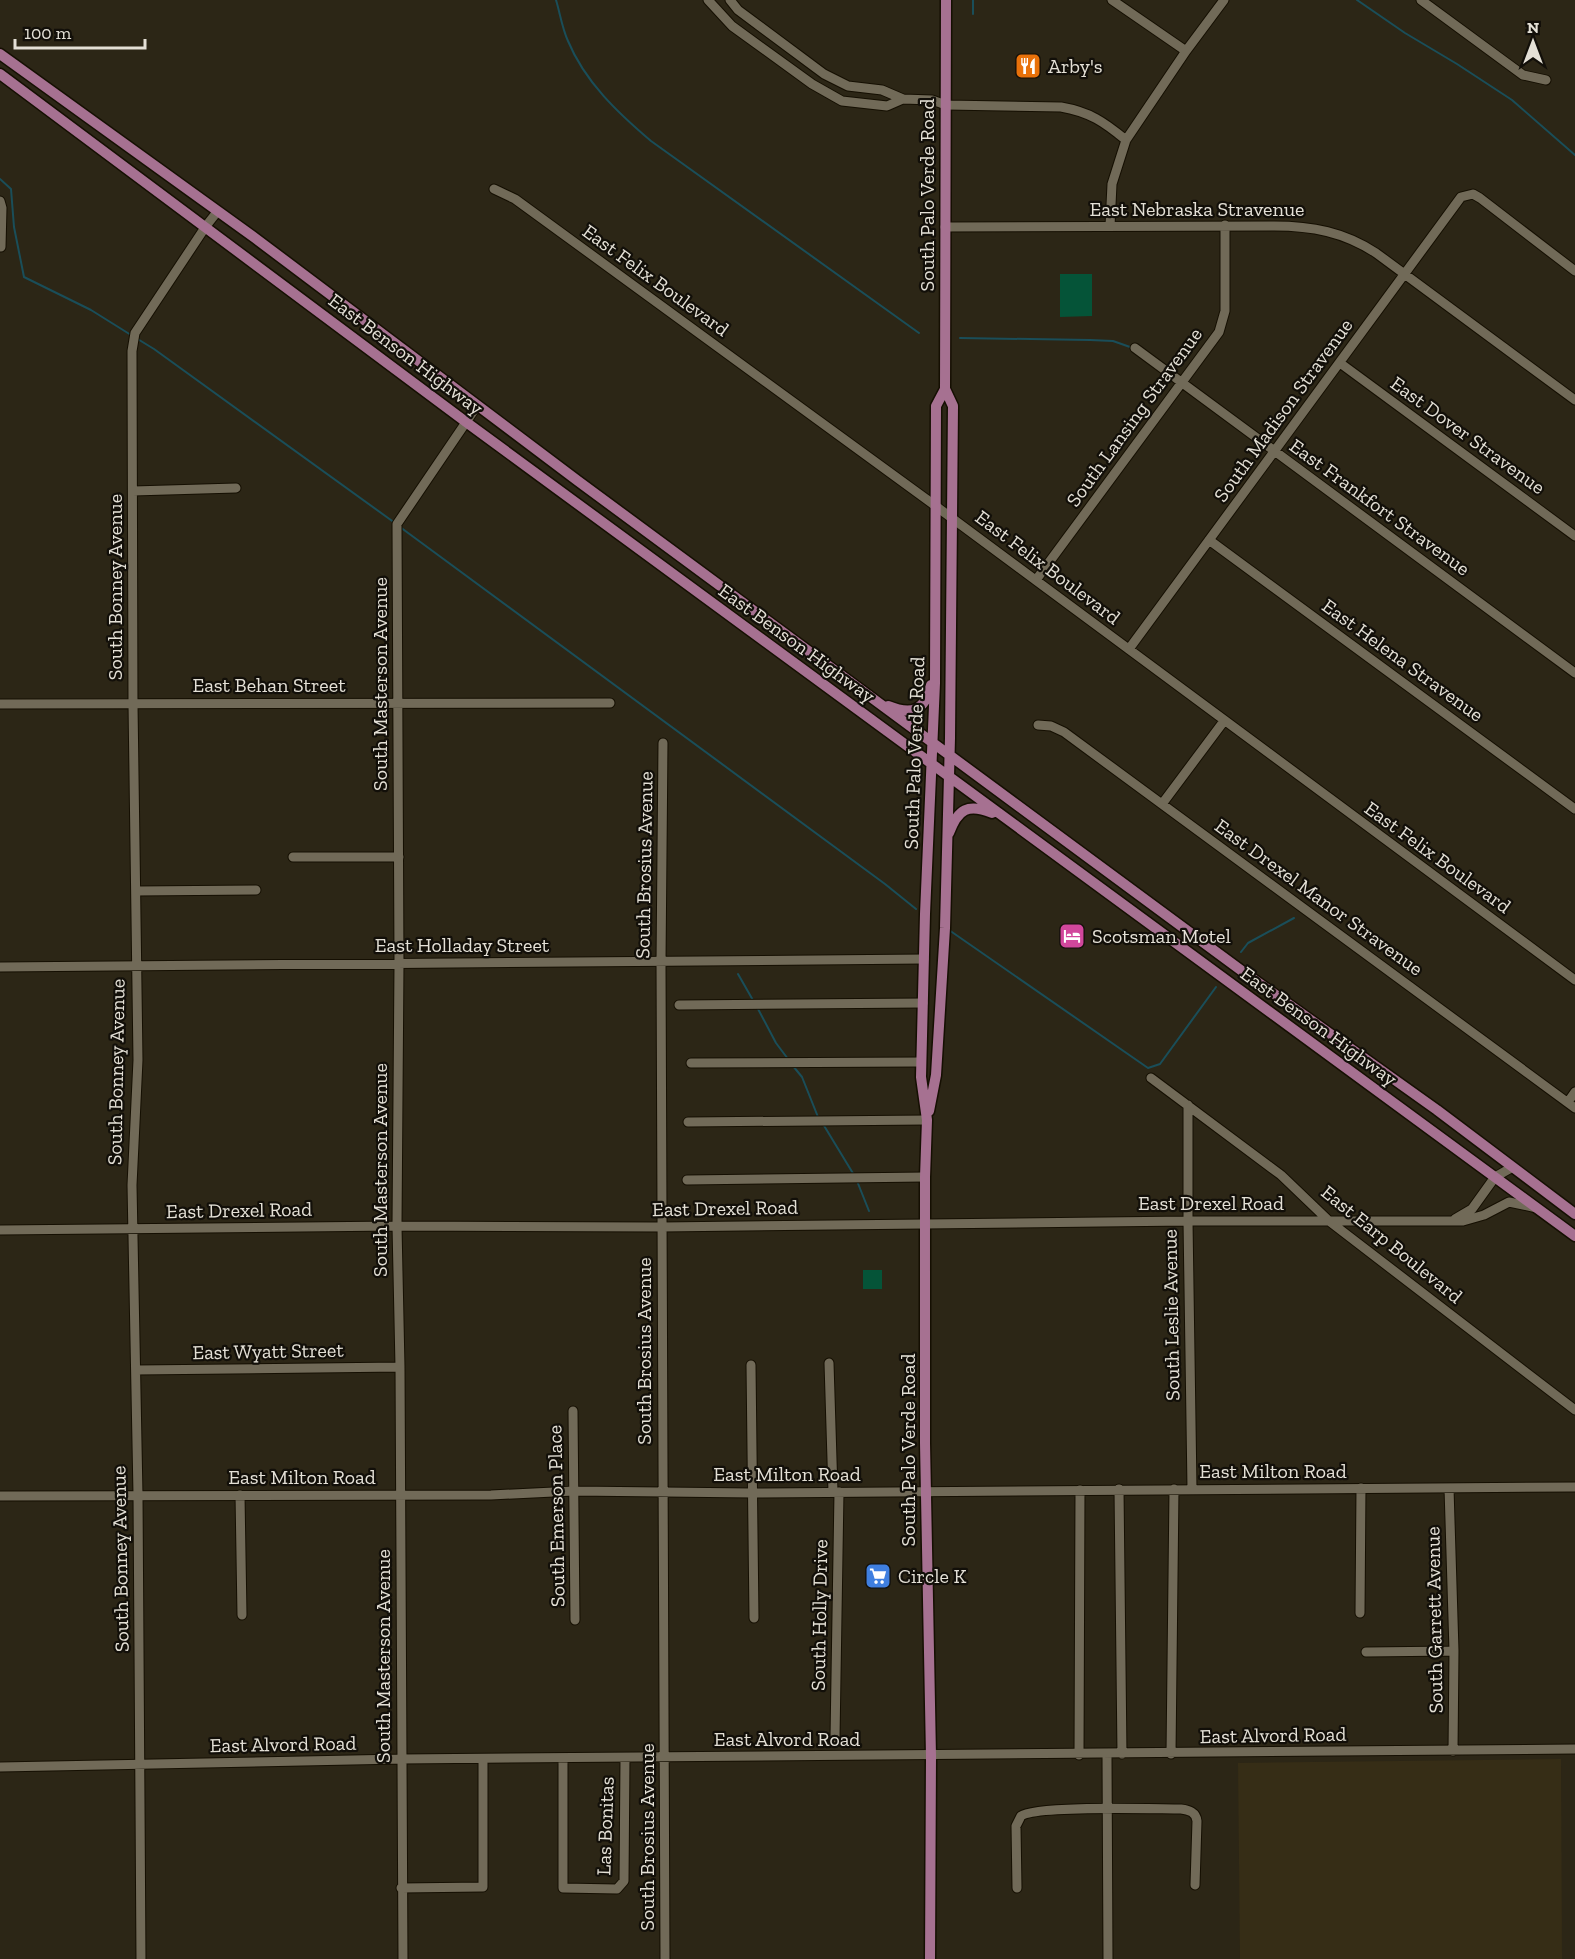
<svg xmlns="http://www.w3.org/2000/svg" width="1575" height="1959" font-family="'Zilla Slab',serif">
<style>
.built{fill:#362d16}
.green{fill:#055438}
.lines{fill:none;stroke-linecap:round;stroke-linejoin:round}
.stream{stroke:#1a4e59;stroke-width:2}
.minor-casing{stroke:#150f02;stroke-width:11}
.major-casing{stroke:#150f02;stroke-width:13}
.minor{stroke:#716a58;stroke-width:9}
.major{stroke:#a67191;stroke-width:10}
.labels{text-anchor:middle;dominant-baseline:central;stroke-width:4.5;stroke-linejoin:round;paint-order:stroke}
.poi-label{font-size:20px;fill:#e4e0d6;stroke:#120f09;text-anchor:start}
.street-label{font-size:20px;fill:#e4e0d6;stroke:#120f09}
</style>
<rect width="100%" height="100%" fill="#2c2616"/>
<!-- built -->
<path class="built" d="M1561,1759L1562,1959H1240L1238,1763Z"/>
<!-- green -->
<path class="green" d="M1060,274H1092V316L1060,317Z
M863,1270H882V1289H863Z"/>
<g class="lines">
<!-- stream -->
<path class="stream" d="M556,0C560,13 562,28 568,41C585,82 618,113 651,141L919,333
M1357,0L1405,33L1457,64L1512,100L1575,155
M973,14V0
M0,179L11,189L14,227L24,277L91,310L131,335
M136,338L154,349L395,523
M960,338L1090,340L1113,341L1130,347
M400,527L885,884L916,909
M949,930L1148,1068L1160,1064L1216,987
M1241,952L1248,943L1294,918
M738,974L754,1002
M757,1007L776,1043L788,1059
M793,1066L802,1077L818,1117
M823,1124L854,1175
M857,1181L869,1211"/>
<!-- minor casing -->
<g class="minor-casing">
<path id="minor" d="M708,0L732,26L812,84L842,101L887,106L903,99L882,90L848,86L824,74L738,10L730,0
M1112,0L1186,51
M1421,0L1523,75L1546,80
M903,99L932,100L946,105L1061,107C1090,112 1104,122 1126,140
M494,189L515,199L937,507L1575,980
M0,201L2,208L1,247
M1110,226L1112,184L1126,140L1186,51L1224,0
M945,227L1274,226C1312,226 1344,232 1376,253L1575,400
M1135,348L1575,673
M1340,363L1575,536
M133,491L236,488
M1209,540L1575,809
M1036,580L1219,332L1225,311V225
M1129,649L1461,197L1473,194L1480,198L1575,271
M0,704L610,703
M1038,725L1051,726L1064,732L1575,1108
M663,743L661,962L665,1959
M1162,804L1224,721
M293,857H399
M136,891L256,890
M0,967L924,959
M679,1005L923,1003
M691,1063L921,1062
M1151,1078L1281,1175L1329,1221L1575,1410
M1568,1102L1575,1092
M1188,1105V1221L1192,1489
M688,1122L927,1120
M687,1180L925,1177
M1455,1219L1472,1209L1495,1177L1511,1168
M0,1230L397,1226L662,1227L1188,1221H1463L1484,1215L1509,1202L1537,1208
M829,1363L833,1492
M751,1365L754,1618
M136,1370L400,1367
M573,1411L575,1620
M1449,1488L1454,1651L1453,1751
M1119,1489L1122,1754
M240,1495L242,1615
M0,1496L491,1495L574,1491L753,1493L1575,1487
M1360,1613L1361,1488
M1366,1652L1454,1651
M835,1738L839,1492
M1171,1754L1174,1489
M1079,1755L1080,1490
M1107,1755L1108,1959
M563,1758V1888L617,1889L624,1881L625,1758
M0,1767L401,1759L1575,1749
M401,1888L483,1887V1759
M1017,1888L1016,1826L1021,1816C1035,1805 1155,1809 1181,1809C1189,1810 1196,1812 1197,1821L1195,1885
M141,1959L138,1495L132,1185L138,1060L133,704L132,351L135,333L206,226L217,212
M403,1959L400,1367L397,1226L399,964L397,524L477,406"/>
</g>
<!-- major casing -->
<g class="major-casing">
<path id="major" d="M0,54L255,238L578,481L1242,971L1437,1110L1575,1214
M0,74L466,422L1575,1236
M888,706C913,716 925,710 931,685
M949,833C958,809 968,803 992,813
M929,1111L936,1075L945,928L950,738L953,406L945,389L946,0
M930,1959L931,1756L925,1443V1177L927,1120L921,1077L925,914L935,683L936,406L945,389"/>
</g>
<!-- minor -->
<use href="#minor" class="minor"/>
<!-- major -->
<use href="#major" class="major"/>
</g>
<!-- icons -->
<defs>
<g id="restaurant-square" transform="scale(1.35)"><rect x="-9" y="-9" width="18" height="18" rx="4" fill="#e8710a" stroke="#120f09"/><path d="M-5-6h1v4h1v-4h1v4h1v-4h1v5L-1.5 .5V6h-2V.5L-5-1ZM5-6V6H3V1.5H1.5Q1.5-4 5-6Z" fill="#fff"/></g>
<g id="hotel-square" transform="scale(1.35)"><rect x="-9" y="-9" width="18" height="18" rx="4" fill="#d1479c" stroke="#120f09"/><path d="M-6-4.5h1.5V1H6V5H4.5V3h-9V5H-6ZM-4 0a1.8 1.8 0 1 1 3.6 0ZM.5 0V-2.5h3Q6-2.5 6 0Z" fill="#fff"/></g>
<g id="supermarket-square" transform="scale(1.35)"><rect x="-9" y="-9" width="18" height="18" rx="4" fill="#3f7fe0" stroke="#120f09"/><path d="M-6-5.5h2.5l.6 2H6L4.5 2H-2.5L-4.4-4H-6ZM-1.5 3.2a1.3 1.3 0 1 0 .1 0ZM3 3.2a1.3 1.3 0 1 0 .1 0Z" fill="#fff"/></g>
</defs>
<g fill-rule="evenodd">
<use href="#restaurant-square" x="1028" y="66"/>
<use href="#hotel-square" x="1072" y="936"/>
<use href="#supermarket-square" x="878" y="1576"/>
</g>
<g class="labels">
<!-- poi labels -->
<g class="poi-label">
<text x="1048" y="66">Arby's</text>
<text x="1092" y="936">Scotsman Motel</text>
<text x="898" y="1576">Circle K</text>
</g>
<!-- street labels -->
<g class="street-label">
<text transform="translate(927 195) rotate(-90)">South Palo Verde Road</text>
<text x="1197" y="209">East Nebraska Stravenue</text>
<text transform="translate(656 280) rotate(36)">East Felix Boulevard</text>
<text transform="translate(406 354) rotate(37)">East Benson Highway</text>
<text transform="translate(1283 410) rotate(-54)">South Madison Stravenue</text>
<text transform="translate(1134 417) rotate(-54)">South Lansing Stravenue</text>
<text transform="translate(1468 435) rotate(36)">East Dover Stravenue</text>
<text transform="translate(1380 507) rotate(36)">East Frankfort Stravenue</text>
<text transform="translate(1048 567) rotate(37)">East Felix Boulevard</text>
<text transform="translate(115 587) rotate(-90)">South Bonney Avenue</text>
<text transform="translate(797 643) rotate(36)">East Benson Highway</text>
<text transform="translate(1403 660) rotate(36)">East Helena Stravenue</text>
<text transform="translate(380 684) rotate(-90)">South Masterson Avenue</text>
<text x="269" y="685">East Behan Street</text>
<text transform="translate(914 753) rotate(-88)">South Palo Verde Road</text>
<text transform="translate(1438 857) rotate(36)">East Felix Boulevard</text>
<text transform="translate(644 865) rotate(-89)">South Brosius Avenue</text>
<text transform="translate(1319 897) rotate(36)">East Drexel Manor Stravenue</text>
<text x="462" y="945">East Holladay Street</text>
<text transform="translate(1319 1026) rotate(36)">East Benson Highway</text>
<text transform="translate(116 1072) rotate(-89)">South Bonney Avenue</text>
<text transform="translate(380 1170) rotate(-90)">South Masterson Avenue</text>
<text x="1211" y="1203">East Drexel Road</text>
<text transform="translate(725 1208) rotate(-1)">East Drexel Road</text>
<text transform="translate(239 1210) rotate(-1)">East Drexel Road</text>
<text transform="translate(1392 1244) rotate(39)">East Earp Boulevard</text>
<text transform="translate(1171 1315) rotate(-91)">South Leslie Avenue</text>
<text transform="translate(268 1351) rotate(-1)">East Wyatt Street</text>
<text transform="translate(644 1351) rotate(-90)">South Brosius Avenue</text>
<text transform="translate(908 1450) rotate(-90)">South Palo Verde Road</text>
<text x="1273" y="1471">East Milton Road</text>
<text x="787" y="1474">East Milton Road</text>
<text x="302" y="1477">East Milton Road</text>
<text transform="translate(556 1516) rotate(-91)">South Emerson Place</text>
<text transform="translate(120 1559) rotate(-91)">South Bonney Avenue</text>
<text transform="translate(819 1615) rotate(-89)">South Holly Drive</text>
<text transform="translate(1434 1620) rotate(-91)">South Garrett Avenue</text>
<text transform="translate(383 1656) rotate(-90)">South Masterson Avenue</text>
<text transform="translate(1273 1735) rotate(-1)">East Alvord Road</text>
<text x="787" y="1739">East Alvord Road</text>
<text transform="translate(283 1744) rotate(-1)">East Alvord Road</text>
<text transform="translate(605 1826) rotate(-88)">Las Bonitas</text>
<text transform="translate(647 1837) rotate(-90)">South Brosius Avenue</text>
</g>
</g>
<!-- north arrow -->
<g transform="translate(1533 42)" stroke="#120f09" stroke-width="4.5" paint-order="stroke">
<path d="M0-4.5L10 22L0 15L-10 22Z" fill="#e4e0d6"/>
<text y="-9" font-size="16" font-weight="bold" text-anchor="middle" fill="#e4e0d6">N</text>
</g>
<!-- scale -->
<path d="M15 39v9h130v-9" fill="none" stroke="#e4e0d6" stroke-width="3"/>
<text x="24" y="39" font-size="18" fill="#e4e0d6" stroke="#120f09" stroke-width="4.5" paint-order="stroke">100 m</text>
</svg>
